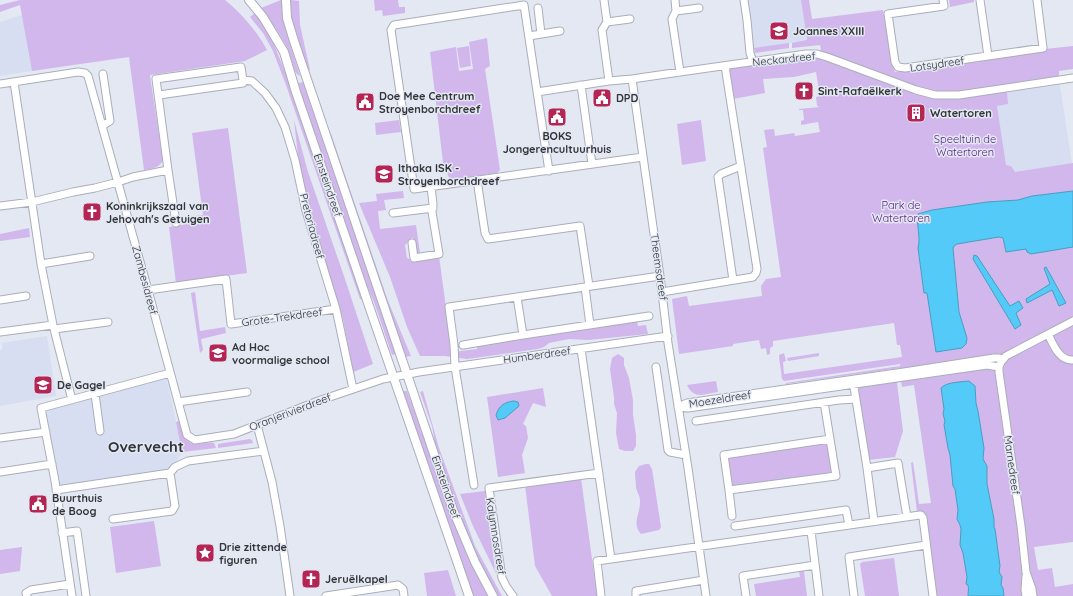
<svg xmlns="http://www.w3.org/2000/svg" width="1073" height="596" font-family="Quicksand,sans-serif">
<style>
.built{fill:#d7def1}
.green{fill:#d1b7ec}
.water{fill:#54caf8;stroke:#4a9dbf}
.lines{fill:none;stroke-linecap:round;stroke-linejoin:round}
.minor-casing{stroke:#a9aeb9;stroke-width:9}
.major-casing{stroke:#a9aeb9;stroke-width:10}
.minor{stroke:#fff;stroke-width:7}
.major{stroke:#fff;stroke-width:8}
.labels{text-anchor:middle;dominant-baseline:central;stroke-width:3;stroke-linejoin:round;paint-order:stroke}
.poi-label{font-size:11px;font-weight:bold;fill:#333539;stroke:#e3e8f3;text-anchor:start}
.street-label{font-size:11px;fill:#333539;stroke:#e3e8f3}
.park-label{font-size:11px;fill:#551d7c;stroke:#e3e8f3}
.district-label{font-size:15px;font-weight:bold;fill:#333539;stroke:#e3e8f3}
</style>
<rect width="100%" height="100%" fill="#e3e8f3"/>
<!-- built -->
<path class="built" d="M747,0H801L807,41L754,48Z
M22,15L32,71L0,76V22Z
M1060,85L1072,164L1007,173L995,94Z
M47,336L56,396L0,406V350H2V343Z
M166,377L183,450L173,467L170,470L58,486L45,410Z"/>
<!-- green -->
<path class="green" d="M20,0H225C241,13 257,31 267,50L245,61L151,75L150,76L163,161C157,169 153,168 144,170L129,57L32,71L20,5L0,12V5Z
M281,0H282L285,27L300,76L297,74L295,71L287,47L278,32L261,8Z
M291,0L299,1L300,25L310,70L307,71C299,48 289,25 291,0Z
M374,0H398L399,7H405V13L383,16L382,10L375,11Z
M801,0H809L812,19L883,10L893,67L895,72L1045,51V49L1073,46V69L1059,71V76L994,86L995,93L1007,92L1008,104L997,106L1006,165L1011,166L1015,172L1073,163V542L1034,547L1038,570L1052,568L1055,587L1073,584V596H936L923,513L921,512H917L911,463L913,462L919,504L931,503L914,385L902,387L901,381L897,383L903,431L895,457L868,460L858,389L860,386L901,373L900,368L786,384V383L900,366V364L784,381L782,379L779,357V355L784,353L786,361L783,362L784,374L902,357L900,345H897L894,323L773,341V346L770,348V354L767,355L766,348L761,349L759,340L733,344V346L679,354L672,299L687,296L689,306L762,296L761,286L766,279L781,277L763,148L767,147L764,130L774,129L775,136L794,133L795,136L820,132L818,122L801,125V121L804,120L803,110H799V109L820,107L817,106L816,97L820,96L816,72L794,77L763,79L765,93L733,99L728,69L796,59L816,58L815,54H817L821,50L820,45L792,48V43L807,40Z
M949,0H974V2L950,7Z
M255,13L273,42L286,74L364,300L360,299L286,85L273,51L263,33L250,17Z
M487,38L490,66L485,69L500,170L497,173L450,180L443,163L442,154L430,52L456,47L459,71L473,69L469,42Z
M789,43V48L755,53L754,48Z
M469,46L471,66L460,68L457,48Z
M295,81L299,83L303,82L396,354L392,355L374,302L363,277Z
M294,120L308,172L345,279L373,364L346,375V369L351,360L343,319L323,256L316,228L311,217L298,156Z
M399,120L401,132L376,135L375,123Z
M701,120L706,161L682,165L677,124Z
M228,128L247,273L176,283L169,227L187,224V217L203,215L192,133Z
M330,131L388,301L411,356L405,357L389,312L334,152Z
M403,191L404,198L384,200L386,210L378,211L380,229L416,225L420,253H415L413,237L405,245L407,258L412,260L439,256L452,352L477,349V344L637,320L638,326L646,325L648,334L588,340L569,339L549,343L544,347L538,349L467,359L445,356H420L407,327L390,277L359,203L377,201L376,194Z
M29,228L30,237L0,241V234Z
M195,292L200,331L225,327L226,333L201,339L203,350L200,353L191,293Z
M819,353V356L788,361L787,358Z
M618,354L624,358V365L629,378L633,400V415L636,435V446L633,451H625L619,449L616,433L617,413L614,404V397L610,369L612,358Z
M716,381L718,392C704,394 694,400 687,385Z
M543,388L546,407L533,403L523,424L526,426L528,438L522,455L525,473L498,477L487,397Z
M402,391H407C433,460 452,532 488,596H472Z
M423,391L439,448L471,535L475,546L502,596H496L472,548L436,449L432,426L420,392Z
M180,421C183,431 184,445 198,444C203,443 209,442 214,443L216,448L182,452L176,422Z
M250,439L252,440L253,443L218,448V444Z
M828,443L833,474L732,487L727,458Z
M646,464H649L652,469L661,527L659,530L641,534C631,523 641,513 640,500C640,496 637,492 636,488C636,483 635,477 635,472L639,466Z
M581,478L597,596H552L535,566L525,485Z
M485,491L495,570L500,578L509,596H507L473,526L460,494Z
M154,521L161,566L116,573L110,527Z
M22,547L20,571L0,574V550Z
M894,558L899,596H865L860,564L862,562Z
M448,570L456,596H427L424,573Z
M799,571H804L807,596H756L754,584L800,577Z"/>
<!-- water -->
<path class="water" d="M1073,191V247L1031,254L1027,252L1026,249L1006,252L1003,238L999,237L957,244L954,246L953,248L959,312L967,338L966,344L962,348L936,352L927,293H924L918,248C921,237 916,225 918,214L932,210L987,202L1018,200L1032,196Z
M974,255L977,256L1010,306L1019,301L1023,308L1016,313L1021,325L1015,329L973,259Z
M1046,267L1066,303L1059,306L1052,290L1027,303L1026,299L1050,284L1044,268Z
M969,381L975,386L976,403L978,411L984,448L983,459L987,466V484L994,519V527L995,529L1000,566L999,572L1002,577L1001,585L1003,588L1004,596H968C968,592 969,588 968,585L966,584L967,577L963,553L960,545L961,529L960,525L957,519L958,510L955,489L953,486L950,455L948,448L944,425L945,421L943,414L944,409L941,388C946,382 961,382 969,381Z
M514,401L518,402L519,405L518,407L505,418L498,420L496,415C499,406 504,402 514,401Z"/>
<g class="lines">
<!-- minor casing -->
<g class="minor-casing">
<path id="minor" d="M604,0L607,22L602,30L609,81
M675,0L676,11L672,19L680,72
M744,0L747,20L750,53L753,62
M943,0L944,6L888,14L895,62L898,67L905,68L1043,48L1037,0
M980,0L988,56
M524,5L394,25L391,30L414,189L643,157
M524,5L549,171
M538,8L541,34
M676,11L699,8
M607,22L630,19
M529,36L560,31
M632,79L660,276L668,343L688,468L706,596
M243,80L252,81L265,93L276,108L285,127L295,160L306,211L336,309L353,389
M14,82L41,264L53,325L72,400
M0,84L78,72L85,73L88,76L148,290L187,435L195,440L234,434L318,401L383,379L419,372L668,336
M581,85L592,164
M537,92L609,81L632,79L680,72L806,54H817L827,57L916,90L935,95H959L1073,78
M159,95L243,83V80L241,67L156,79L168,170L176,223
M102,126L110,121L103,74
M477,180L485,233L488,239L580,226L589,286
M0,206L32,202L73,192L95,188L118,182L133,177L168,170
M393,213L433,208
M412,243L414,258L439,254L432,212L433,204L431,187
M41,264L90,256
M733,280L718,177L721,174L741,166
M585,287L590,325
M148,290L226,279L231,324L336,309
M662,292L753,277L756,273L757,269L725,66
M517,297L523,335
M0,300L26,296
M54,329L108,322
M0,332L53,325
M1048,334C1053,344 1059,361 1073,360
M463,345L523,335L649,316
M581,349L611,559
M656,367L668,450L670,452L686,455
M853,381L867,468L874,521
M95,394L100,431
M178,402L247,392
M824,402L836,476L729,490L724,455L830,439
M678,407L687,403L904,372L994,358H999L1002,359
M678,407L688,408L987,365L999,367
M696,421L839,400L856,399
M257,425L272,482L280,526L290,596
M0,438L46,432
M867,468L898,463L907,517
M0,472L52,464
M474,485L455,367L454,345L449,307L660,276
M56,490L170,473L175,467L188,461L264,451
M729,490L732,516
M113,519L172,511L175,506L170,473
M735,526L846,510L849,525
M811,531L819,596
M62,533L77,531L86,596
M27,596L26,593L31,590L70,584
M72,596L55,481L41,408L170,373
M326,596L398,585L403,589L404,596
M513,596L506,586L502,578L489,488L599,473
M601,596L597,561L920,515H921L923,518L933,596
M636,596V591L704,580
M746,596L743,576L815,565
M854,596L849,557L926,545
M1026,596L1025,590L1026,576
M1033,596L1032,589L1026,572L1021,526L999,372V367L1001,362L1006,356L1073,321"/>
</g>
<!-- major casing -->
<g class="major-casing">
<path id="major" d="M249,0L263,17L284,52L296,92L368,303L469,596
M286,0L287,18L294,41L453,510L475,562L493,596"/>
</g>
<!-- minor -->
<use href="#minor" class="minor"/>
<!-- major -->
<use href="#major" class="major"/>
</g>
<!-- icons -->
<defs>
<g id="school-square" transform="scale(1)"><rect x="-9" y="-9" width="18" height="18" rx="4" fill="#b42554" stroke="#e3e8f3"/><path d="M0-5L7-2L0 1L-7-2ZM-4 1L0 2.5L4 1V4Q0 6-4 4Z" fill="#fff"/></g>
<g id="church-square" transform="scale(1)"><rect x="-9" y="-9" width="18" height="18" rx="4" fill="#b42554" stroke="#e3e8f3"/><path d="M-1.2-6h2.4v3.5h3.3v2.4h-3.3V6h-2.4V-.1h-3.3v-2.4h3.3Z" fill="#fff"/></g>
<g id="civic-square" transform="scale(1)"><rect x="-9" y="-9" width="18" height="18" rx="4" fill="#b42554" stroke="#e3e8f3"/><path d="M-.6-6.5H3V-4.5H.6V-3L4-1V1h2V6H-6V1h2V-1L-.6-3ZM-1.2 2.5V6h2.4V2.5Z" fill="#fff"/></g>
<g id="building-square" transform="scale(1)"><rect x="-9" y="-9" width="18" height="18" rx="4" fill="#b42554" stroke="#e3e8f3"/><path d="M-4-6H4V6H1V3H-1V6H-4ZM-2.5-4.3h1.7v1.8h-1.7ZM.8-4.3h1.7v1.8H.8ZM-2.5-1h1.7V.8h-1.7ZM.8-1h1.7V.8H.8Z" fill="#fff"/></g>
<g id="sight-square" transform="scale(1)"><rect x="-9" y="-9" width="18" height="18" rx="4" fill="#b42554" stroke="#e3e8f3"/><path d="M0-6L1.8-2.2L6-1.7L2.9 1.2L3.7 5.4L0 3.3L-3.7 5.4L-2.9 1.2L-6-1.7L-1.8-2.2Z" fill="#fff"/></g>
</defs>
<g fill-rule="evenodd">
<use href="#school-square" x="779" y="31"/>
<use href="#church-square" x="804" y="91"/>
<use href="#civic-square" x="602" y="98"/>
<use href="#civic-square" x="365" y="102"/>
<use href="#building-square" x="916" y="113"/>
<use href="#civic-square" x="557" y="117"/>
<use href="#school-square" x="384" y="174"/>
<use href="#church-square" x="92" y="212"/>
<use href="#school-square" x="218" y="353"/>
<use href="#school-square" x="43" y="385"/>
<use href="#civic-square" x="38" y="504"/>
<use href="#sight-square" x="205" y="553"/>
<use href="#church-square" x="311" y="579"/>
</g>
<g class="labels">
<!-- poi labels -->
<g class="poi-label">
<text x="793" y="31">Joannes XXIII</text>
<text x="818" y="91">Sint-Rafaëlkerk</text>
<text x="379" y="96">Doe Mee Centrum<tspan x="379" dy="13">Stroyenborchdreef</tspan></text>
<text x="616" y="98">DPD</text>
<text x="930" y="113">Watertoren</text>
<text x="557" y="136" text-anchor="middle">BOKS<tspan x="557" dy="13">Jongerencultuurhuis</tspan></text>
<text x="398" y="168">Ithaka ISK -<tspan x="398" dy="13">Stroyenborchdreef</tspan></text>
<text x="106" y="206">Koninkrijkszaal van<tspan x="106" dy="13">Jehovah's Getuigen</tspan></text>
<text x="232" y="347">Ad Hoc<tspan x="232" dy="13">voormalige school</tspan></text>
<text x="57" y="385">De Gagel</text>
<text x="52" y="498">Buurthuis<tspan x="52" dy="13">de Boog</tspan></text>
<text x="219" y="547">Drie zittende<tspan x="219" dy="13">figuren</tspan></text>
<text x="325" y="579">Jeruëlkapel</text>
</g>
<!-- street labels -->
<g class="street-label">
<text transform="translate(784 59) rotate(-6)">Neckardreef</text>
<text transform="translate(937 64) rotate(-8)">Lotsydreef</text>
<text transform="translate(328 185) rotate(71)">Einsteindreef</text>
<text transform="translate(312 226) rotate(75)">Pretoriadreef</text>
<text transform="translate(659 267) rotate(82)">Theemsdreef</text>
<text transform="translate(145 280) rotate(75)">Zambesidreef</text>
<text transform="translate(282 317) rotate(-8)">Grote-Trekdreef</text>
<text transform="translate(537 355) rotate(-8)">Humberdreef</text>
<text transform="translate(720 399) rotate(-9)">Moezeldreef</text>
<text transform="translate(290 412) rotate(-21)">Oranjerivierdreef</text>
<text transform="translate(1012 465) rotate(82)">Marnedreef</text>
<text transform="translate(446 487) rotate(71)">Einsteindreef</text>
<text transform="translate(496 536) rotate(81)">Kalymnosdreef</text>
</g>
<!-- park labels -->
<g class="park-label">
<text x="965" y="139">Speeltuin de<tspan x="965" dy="13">Watertoren</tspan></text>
<text x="901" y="205">Park de<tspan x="901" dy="13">Watertoren</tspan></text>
</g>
<!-- district labels -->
<g class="district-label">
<text x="146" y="446">Overvecht</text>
</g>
</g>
</svg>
